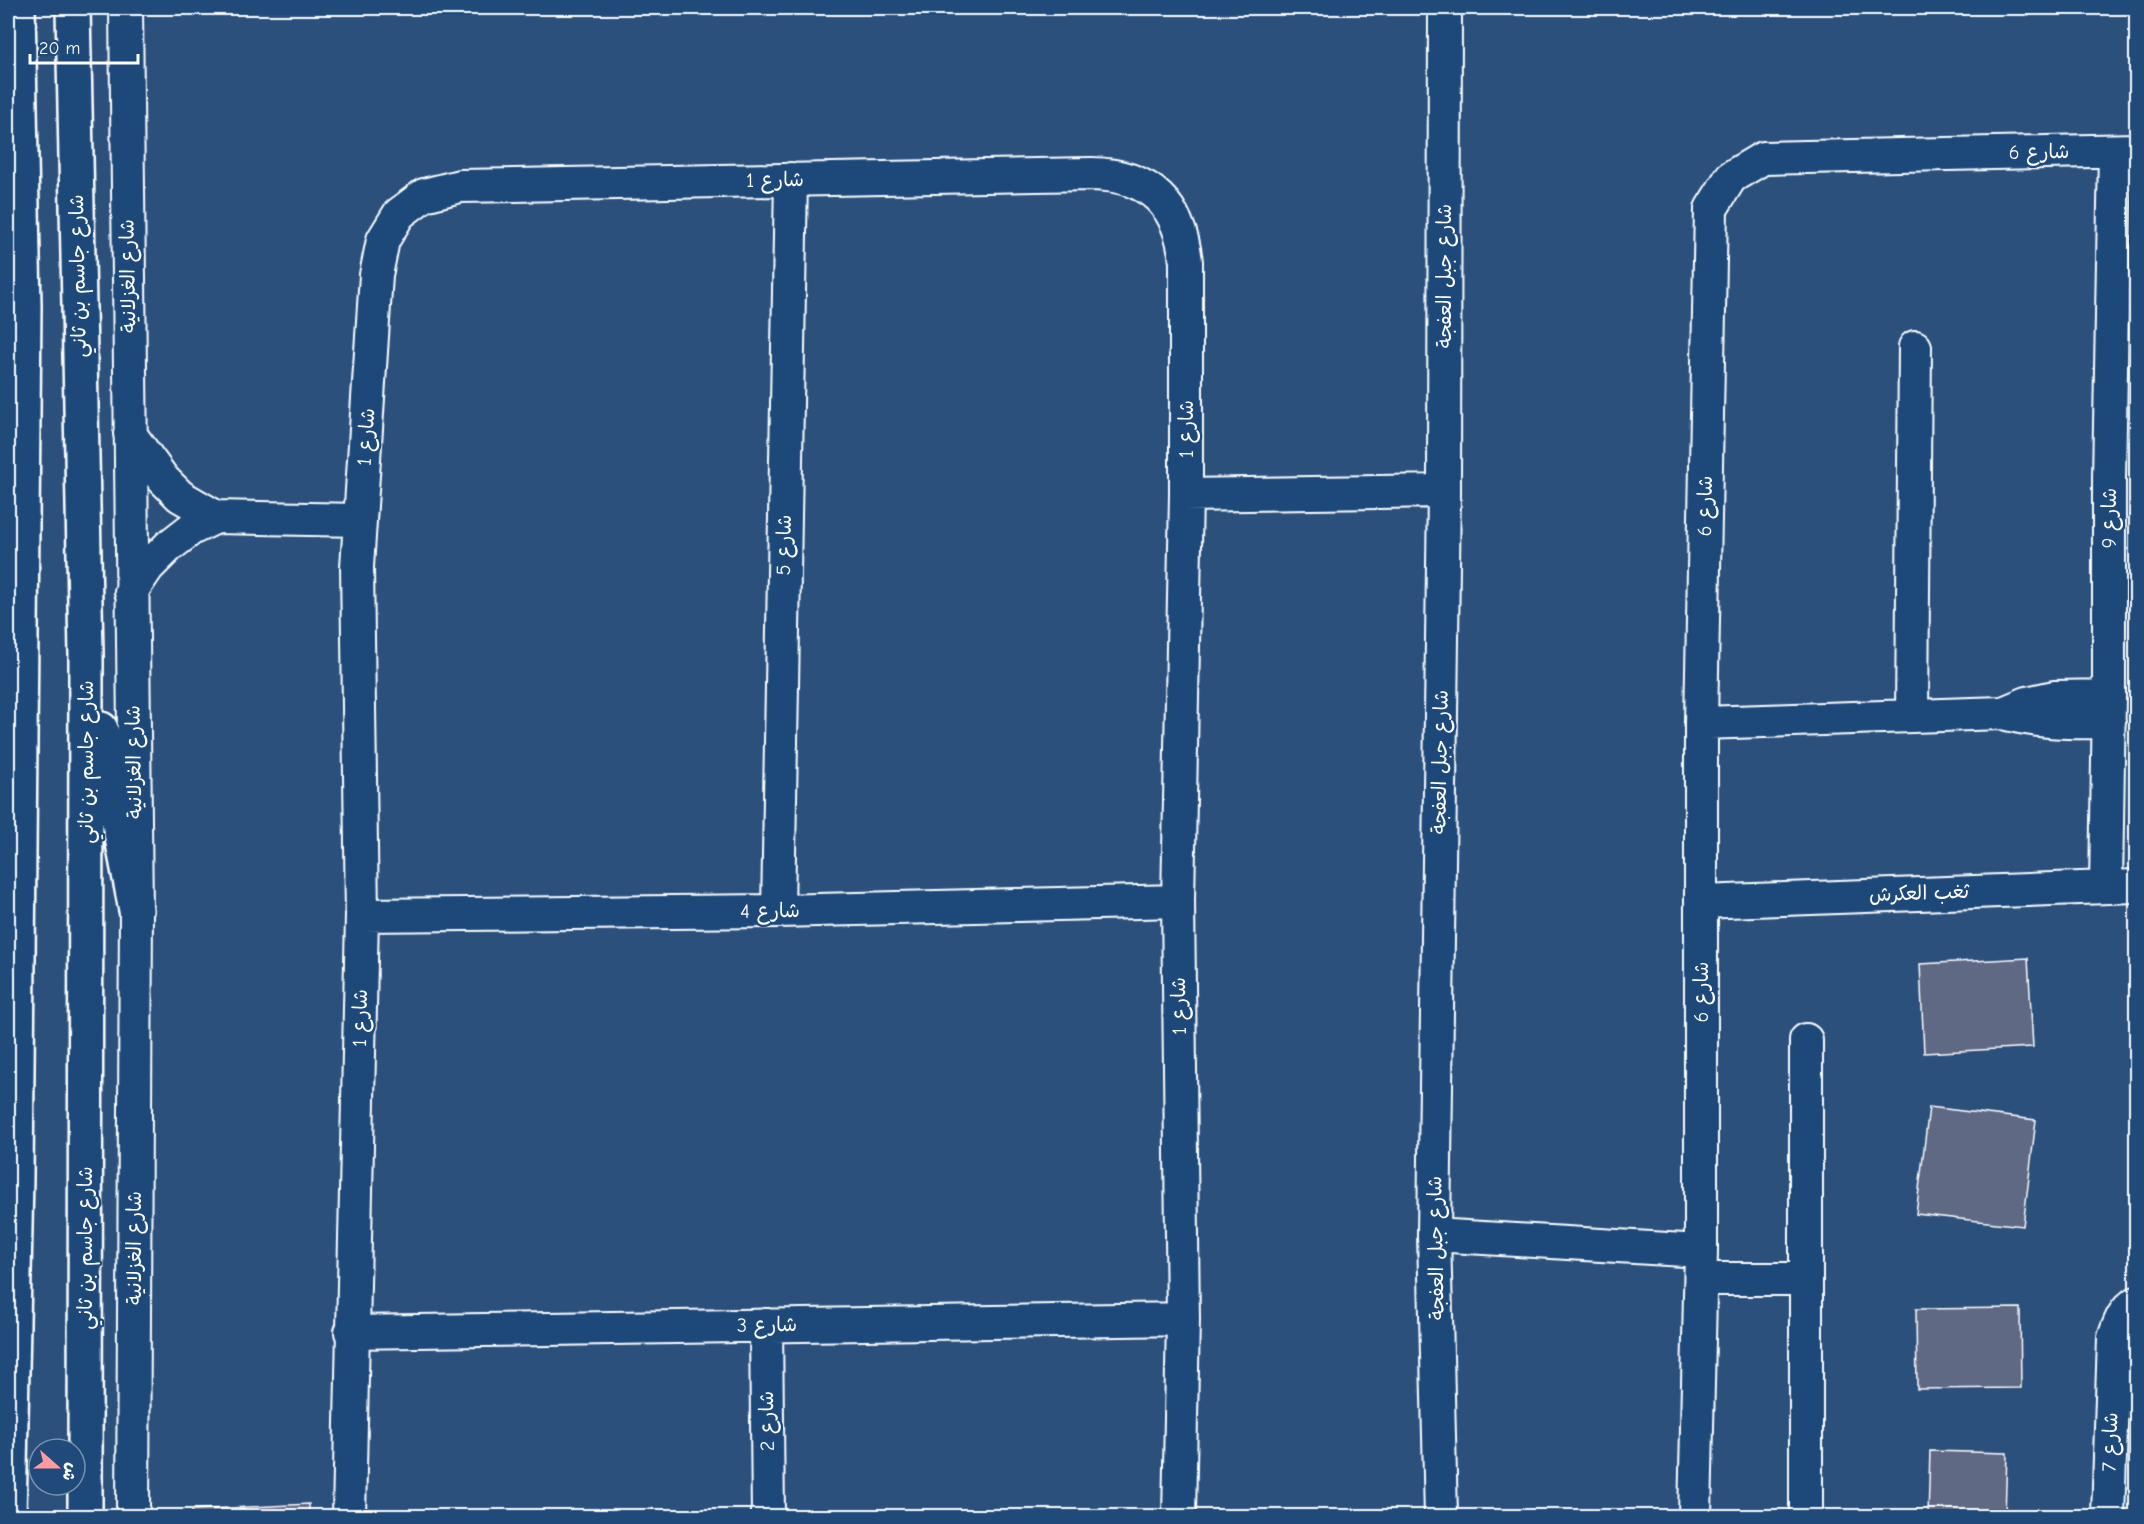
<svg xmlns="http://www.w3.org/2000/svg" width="2144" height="1524" font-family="'Comic Neue','Playpen Sans Arabic',sans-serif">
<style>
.building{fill:#606984;stroke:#fff;stroke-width:1.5}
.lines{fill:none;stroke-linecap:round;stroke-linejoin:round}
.street-casing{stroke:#fff;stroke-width:36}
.secondary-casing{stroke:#fff;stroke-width:38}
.street{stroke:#1f4a7a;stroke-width:32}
.secondary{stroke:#1f4a7a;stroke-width:33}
.labels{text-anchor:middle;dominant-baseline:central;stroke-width:4.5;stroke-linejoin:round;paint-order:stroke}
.street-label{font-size:20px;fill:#fff;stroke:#1f4a7a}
</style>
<rect width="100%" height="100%" fill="#2c507c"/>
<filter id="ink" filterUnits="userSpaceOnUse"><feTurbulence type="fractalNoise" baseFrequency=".0167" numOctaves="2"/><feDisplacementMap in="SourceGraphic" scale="12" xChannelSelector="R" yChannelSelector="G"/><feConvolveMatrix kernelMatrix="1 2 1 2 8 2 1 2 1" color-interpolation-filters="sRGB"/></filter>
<g filter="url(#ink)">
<!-- building -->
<path class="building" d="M2028,958L2033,1047L1924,1053L1920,964Z
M1929,1107L2036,1120L2023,1226L1916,1214Z
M2020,1308L2021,1388L1917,1389L1916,1309Z
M1930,1451L2007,1453L2005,1516H1928Z
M309,1504V1516H193L192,1510Z"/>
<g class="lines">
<!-- street casing -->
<g class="street-casing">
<path id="street" d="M126,8L136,910L133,1516
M130,434L163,479L180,496L216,517
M1186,495L1444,491
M131,592L148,567L169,546L191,529L216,517L359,520
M2003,713L2027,703L2054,697L2109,696
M1912,716L1915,347
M1701,723L2002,713C2041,723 2069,723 2109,722
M2106,886L2109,696V479L2115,151
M1701,902L2136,886
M778,911L791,179
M362,915L778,911L1178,901
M1434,1235L1701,1251
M1701,1279H1806
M766,1325L768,1516
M351,1332L1183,1319
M1806,1513V1040
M349,1516L362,915L357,567L376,275L383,240L399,214L424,195L460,186L1092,174C1150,175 1180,205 1186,262V495L1178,901L1183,1319L1179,1516
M1441,1516L1434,1235L1444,491L1445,8
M1695,1516L1701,1251V723L1711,209L1731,177L1763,158L2136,150
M2108,1516L2114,1338C2119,1324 2123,1310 2136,1303"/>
</g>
<!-- secondary casing -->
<g class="secondary-casing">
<path id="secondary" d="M73,8L86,654L85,1516
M101,729L136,910
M9,1516L16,1178L24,306L18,8"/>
</g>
<!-- street -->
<use href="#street" class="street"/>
<!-- secondary -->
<use href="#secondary" class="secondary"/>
</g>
</g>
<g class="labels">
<!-- street labels -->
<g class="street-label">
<text transform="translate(2039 152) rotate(-1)">شارع 6</text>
<text transform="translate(775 180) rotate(-1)">شارع 1</text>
<text transform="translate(78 276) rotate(-91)">شارع جاسم بن ثاني</text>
<text transform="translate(128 276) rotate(-91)">شارع الغزلانية</text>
<text transform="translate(1444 276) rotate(-90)">شارع جبل العفجة</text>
<text transform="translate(1186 429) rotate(-90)">شارع 1</text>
<text transform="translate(366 437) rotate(-86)">شارع 1</text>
<text transform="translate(1705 506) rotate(-89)">شارع 6</text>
<text transform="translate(2109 518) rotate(-90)">شارع 9</text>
<text transform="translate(784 545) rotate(-89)">شارع 5</text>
<text transform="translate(86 762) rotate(-90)">شارع جاسم بن ثاني</text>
<text transform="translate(134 762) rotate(-91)">شارع الغزلانية</text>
<text transform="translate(1440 762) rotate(-89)">شارع جبل العفجة</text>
<text transform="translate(1919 893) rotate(-2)">ثغب العكرش</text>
<text transform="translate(770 911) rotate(-1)">شارع 4</text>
<text transform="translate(1701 992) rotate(-90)">شارع 6</text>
<text transform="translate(1179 1006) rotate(-91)">شارع 1</text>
<text transform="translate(360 1018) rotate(-89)">شارع 1</text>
<text transform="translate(85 1248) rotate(-90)">شارع جاسم بن ثاني</text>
<text transform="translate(134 1248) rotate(-90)">شارع الغزلانية</text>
<text transform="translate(1436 1248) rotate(-91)">شارع جبل العفجة</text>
<text transform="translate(767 1325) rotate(-1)">شارع 3</text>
<text transform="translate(767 1421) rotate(-91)">شارع 2</text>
<text transform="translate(2110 1442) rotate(-88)">شارع 7</text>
</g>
</g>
<!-- margin -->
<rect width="2144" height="1524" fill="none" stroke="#1f4a7a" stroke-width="30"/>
<rect x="15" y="15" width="2114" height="1494" fill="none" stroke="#fff" stroke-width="2" filter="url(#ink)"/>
<!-- north arrow -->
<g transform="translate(57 1467) rotate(111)"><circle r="28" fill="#1f4a7a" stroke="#7992af" stroke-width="1.5"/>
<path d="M0-4.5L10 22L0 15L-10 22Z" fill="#ff9aa2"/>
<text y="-9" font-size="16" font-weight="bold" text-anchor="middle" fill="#ffffff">ش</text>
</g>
<!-- scale -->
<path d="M30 54v9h108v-9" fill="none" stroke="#ffffff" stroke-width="3"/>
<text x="39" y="54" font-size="18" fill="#ffffff" stroke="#1f4a7a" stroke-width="4.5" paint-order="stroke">20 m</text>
</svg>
